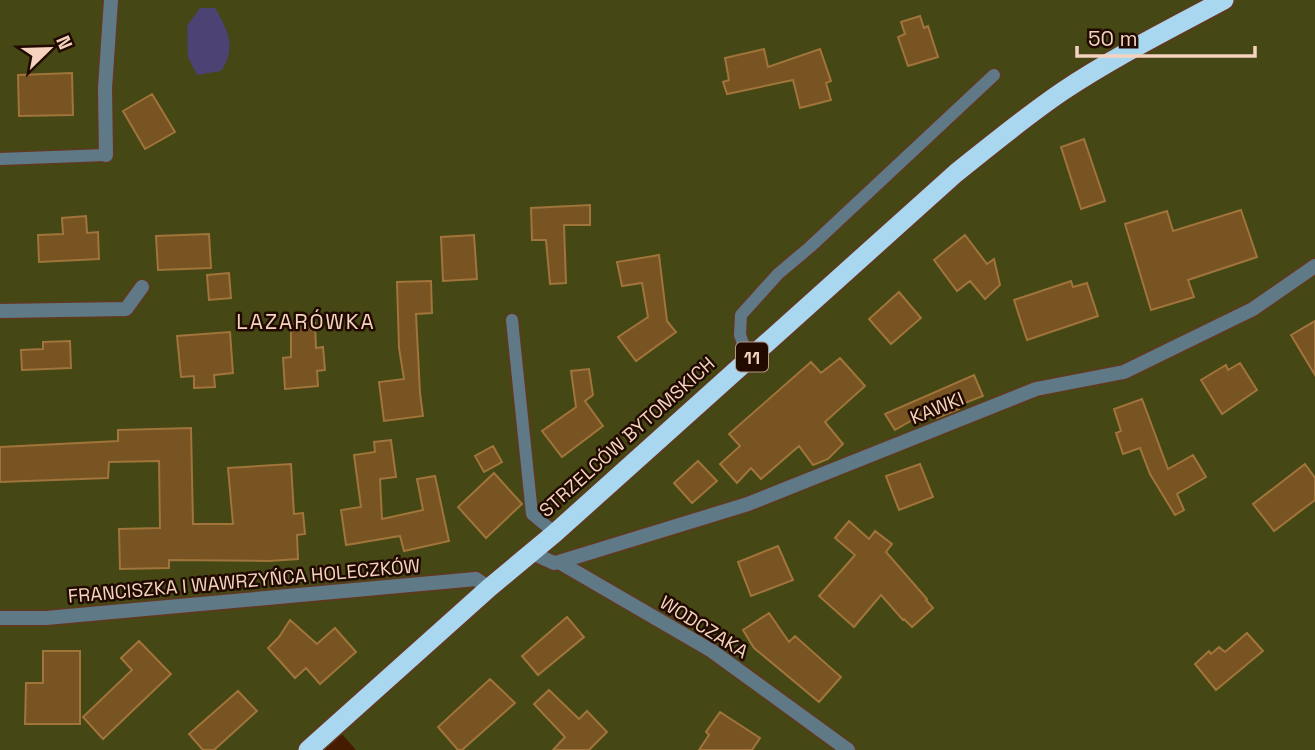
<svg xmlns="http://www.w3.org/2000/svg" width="1315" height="750" font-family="'Space Grotesk',sans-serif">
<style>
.green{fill:#454714}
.water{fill:#4d4274}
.building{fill:#785422;stroke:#a0743a;stroke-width:2}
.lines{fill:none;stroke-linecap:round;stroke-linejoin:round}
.service-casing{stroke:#61391f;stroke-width:15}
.minor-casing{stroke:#61391f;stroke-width:17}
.trunk-casing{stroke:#61391f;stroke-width:22}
.service{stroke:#5f7987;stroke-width:12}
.minor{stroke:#5f7987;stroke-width:14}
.trunk{stroke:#a9d7f0;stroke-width:19}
.labels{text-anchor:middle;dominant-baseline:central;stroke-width:5;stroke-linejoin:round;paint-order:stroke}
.shield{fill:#210b00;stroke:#b59786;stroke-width:2}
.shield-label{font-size:18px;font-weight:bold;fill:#f5d3bf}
.street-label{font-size:19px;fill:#f5d3bf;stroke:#210b00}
.neighbourhood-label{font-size:21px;letter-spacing:2px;fill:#f5d3bf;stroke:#210b00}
</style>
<rect width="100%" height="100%" fill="#451c00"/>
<!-- green -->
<path class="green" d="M0,0H1315V750H356L342,734L320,750H0Z"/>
<!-- water -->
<path class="water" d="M200,8H215C228,30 237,48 221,71L197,75L188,57L187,26Z"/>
<!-- building -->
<path class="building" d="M920,16L924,28L928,26L938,57L908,66L898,37L905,34L901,22Z
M764,49L768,67L820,49L831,81L826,83L831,100L800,108L793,80L727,94L723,82L729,80L725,58Z
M72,73L73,115L19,116L18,75Z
M152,94L175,132L145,149L123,111Z
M1084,139L1105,201L1081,209L1061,147Z
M590,205V225H564L566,283L550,284L546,240H532L531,208Z
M1241,210L1257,257L1188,280L1194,297L1151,310L1125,224L1167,211L1173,231Z
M86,216L87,233L98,232L99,259L39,262L38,235L63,234L62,218Z
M209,234L211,268L158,270L156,236Z
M474,235L477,279L443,281L441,237Z
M965,235L987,264L994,259L1000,285L985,299L970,281L957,291L934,260Z
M659,255L667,321L676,332L636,361L618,337L648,317L642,283L622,286L617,262Z
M229,273L231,298L209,300L207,275Z
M431,281L432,313L416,314L420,393L423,416L384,421L379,382L404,379L399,348L397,282Z
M1071,281L1073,287L1087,283L1098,316L1027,340L1014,300Z
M899,292L921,318L891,344L869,319Z
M1315,321V375L1291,335Z
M315,323L316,348L323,347L325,370L317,371L318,386L285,389L283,358L291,357V324Z
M230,332L233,373L214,375L215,387L194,388V376L181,377L177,336Z
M70,341L71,368L22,370L21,350L43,349V342Z
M840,358L865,386L825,422L843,444L828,459L813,465L799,446L761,479L751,468L737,483L720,464L740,446L729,434L811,362L821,373Z
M1240,363L1257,390L1222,414L1201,380L1226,365L1228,370Z
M589,369L593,395L585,401L603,426L562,457L542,431L576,407L571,371Z
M974,375L983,396L957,406L959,409L937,418L933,408L895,430L885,414Z
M1142,399L1168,469L1193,455L1206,477L1177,494L1184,510L1175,515L1150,474L1140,448L1123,454L1116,433L1121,431L1114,409Z
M191,428L193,524H233L228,468L291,464L294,514L303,513L305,534L297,535L298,559L269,561L169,560V568L120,569L119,529L160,528L159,461L109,462L108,478L0,482V447L118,441V430Z
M391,440L396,477L380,479L382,519L423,510L417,479L435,476L449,541L404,551L400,536L346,545L341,510L361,507L354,455L375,452L374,442Z
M493,446L502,462L484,472L475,456Z
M698,461L717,481L692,503L674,483Z
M920,464L933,497L899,510L886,476Z
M1305,464L1315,478V500L1274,531L1253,504Z
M494,473L522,504L486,538L458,507Z
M849,521L869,539L875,531L892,544L886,552L927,599L926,600L933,608L912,627L904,619L903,620L881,595L854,627L819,596L855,555L835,538Z
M778,546L793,580L751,596L738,562Z
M769,613L789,642L795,636L841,677L819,702L754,648L743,630Z
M567,617L584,637L538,675L522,656Z
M290,620L317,644L335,628L356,652L320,684L306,668L295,678L268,648L279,637Z
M1247,633L1263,651L1216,690L1195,664L1209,651L1211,654L1219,647L1225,652Z
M139,641L171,674L103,739L83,717L132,670L121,658Z
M43,651H80V724H25L26,683H43Z
M490,679L515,703L462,750H458L438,727Z
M549,690L579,719L587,711L607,732L589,750H553L565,737L534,704Z
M238,691L257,711L214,750H203L189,734Z
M720,712L760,738L752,750H699L709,735L706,732Z"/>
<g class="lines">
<!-- service casing -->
<g class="service-casing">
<path id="service" d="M0,159L106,155
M512,320L532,514L555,533
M749,360L740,335L741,315L778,274L810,247L994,75"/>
</g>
<!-- minor casing -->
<g class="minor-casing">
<path id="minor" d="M106,155L105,88L111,0
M0,311L126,309L142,287
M532,553L554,563L559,562L712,651L848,750
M559,562L748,504L1036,389L1124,372L1253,309L1315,266
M0,618H46L476,579L489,588"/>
</g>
<!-- trunk casing -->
<g class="trunk-casing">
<path id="trunk" d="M308,750L489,588L555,533L956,173C991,145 1026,116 1063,91C1114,57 1170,29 1224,0"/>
</g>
<!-- service -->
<use href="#service" class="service"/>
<!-- minor -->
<use href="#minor" class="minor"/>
<!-- trunk -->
<use href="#trunk" class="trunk"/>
</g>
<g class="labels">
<!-- shield labels -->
<rect class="shield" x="736" y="342.5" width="32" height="29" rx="5"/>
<g class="shield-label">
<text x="752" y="357">11</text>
</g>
<!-- street labels -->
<g class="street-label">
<text transform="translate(937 408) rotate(-22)">KAWKI</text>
<text transform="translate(627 437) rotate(-42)">STRZELCÓW BYTOMSKICH</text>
<text transform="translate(244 581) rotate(-5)">FRANCISZKA I WAWRZYŃCA HOLECZKÓW</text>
<text transform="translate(704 627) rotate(32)">WODCZAKA</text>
</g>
<!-- neighbourhood labels -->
<g class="neighbourhood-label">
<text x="306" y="321">LAZARÓWKA</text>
</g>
</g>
<!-- north arrow -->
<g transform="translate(49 49) rotate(67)" stroke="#210b00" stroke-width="5" paint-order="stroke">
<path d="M0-5L12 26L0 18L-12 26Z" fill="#f5d3bf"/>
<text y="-10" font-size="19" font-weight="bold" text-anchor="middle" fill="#f5d3bf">N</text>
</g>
<!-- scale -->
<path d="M1077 46v10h178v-10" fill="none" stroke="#f5d3bf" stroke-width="3.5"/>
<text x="1088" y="46" font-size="21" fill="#f5d3bf" stroke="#210b00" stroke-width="5" paint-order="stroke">50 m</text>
</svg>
